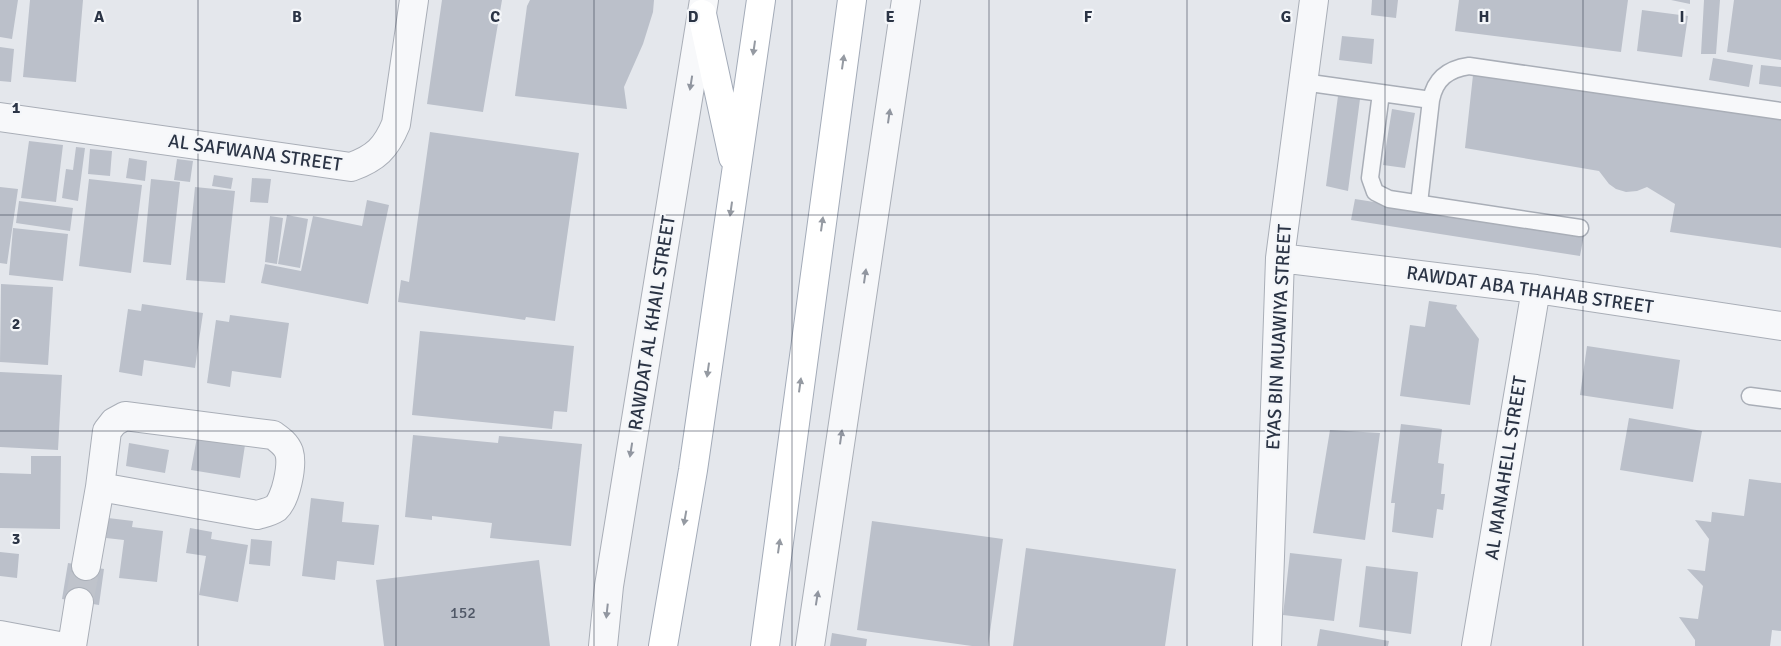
<svg xmlns="http://www.w3.org/2000/svg" width="1781" height="646" font-family="Signika,sans-serif">
<style>
.building{fill:#bbc0ca}
.lines{fill:none;stroke-linecap:round;stroke-linejoin:round}
.minor-tunnel{stroke:#bfc3cb;stroke-width:28;stroke-dasharray:28 14;stroke-linecap:butt}
.service-casing{stroke:#a9aeb7;stroke-width:19}
.minor-casing{stroke:#a9aeb7;stroke-width:30}
.primary-casing{stroke:#a3abb8;stroke-width:30}
.service{stroke:#f7f8fa;stroke-width:16}
.minor{stroke:#f7f8fa;stroke-width:28}
.primary{stroke:#fff;stroke-width:28}
.oneway{fill:#959aa2}
.oneway2{fill:#9196a0}
.grid{fill:none;stroke:#2b3445;stroke-width:1;stroke-opacity:0.55}
.labels{text-anchor:middle;dominant-baseline:central;stroke-width:4.5;stroke-linejoin:round;paint-order:stroke}
.number-label{font-size:16px;fill:#4f5766}
.street-label{font-size:19px;fill:#2b3445;stroke:#f4f6f9}
.grid-label{font-size:16px;text-anchor:middle;font-weight:bold;fill:#2b3445;stroke:#f4f6f9;stroke-width:4.5;stroke-linejoin:round;paint-order:stroke}
</style>
<rect width="100%" height="100%" fill="#e4e7ec"/>
<!-- building -->
<path class="building" d="M0,0H18L12,39L0,37Z
M30,0H83L76,82L23,77Z
M442,0H502L483,112L427,104Z
M530,0H654L653,12L643,44L624,87L627,109L515,96L527,6Z
M1372,0H1398L1396,18L1371,15Z
M1459,0H1628L1621,52L1455,31Z
M1671,0H1690V4Z
M1704,0H1720L1716,54H1701Z
M1734,0H1781V60L1727,52Z
M1642,10L1688,16L1682,57L1637,51Z
M1342,36L1374,39L1372,64L1339,60Z
M0,47L14,49L11,82L0,81Z
M1713,58L1753,65L1749,87L1709,80Z
M1761,65L1781,67V87L1759,84Z
M1474,66L1781,108V248L1670,232L1675,204L1647,187L1637,191L1626,192L1616,189L1609,184L1599,171L1465,148Z
M1338,96L1360,99L1348,191L1326,186Z
M1392,109L1415,113L1405,168L1383,165Z
M430,132L579,153L555,321L526,317L525,320L398,302L401,280L409,282Z
M29,141L63,145L56,202L21,198Z
M76,147L85,148L78,201L62,198L66,169L73,170Z
M90,149L112,151L110,176L88,174Z
M129,158L147,161L145,181L126,178Z
M177,159L193,161L190,182L174,180Z
M214,175L233,178L231,189L212,186Z
M252,178L271,179L268,203L250,202Z
M89,179L142,185L131,273L79,266Z
M151,179L180,182L171,265L143,262Z
M0,187L18,189L7,264L0,263Z
M195,187L235,191L225,283L186,280Z
M1355,199L1584,235L1580,256L1351,220Z
M367,200L389,205L368,304L261,283L265,264L301,271L313,216L362,226Z
M19,201L73,208L70,231L16,223Z
M287,215L308,219L300,268L278,264Z
M270,216L283,218L277,264L265,262Z
M13,228L68,234L63,281L9,275Z
M1,284L53,287L48,365L0,362Z
M1429,301L1457,305L1456,308L1479,339L1470,405L1400,396L1410,325L1425,327Z
M142,304L203,313L195,368L144,360L142,376L119,372L128,309L141,311Z
M230,315L289,323L281,378L232,371L230,387L207,383L216,320L229,322Z
M420,331L574,346L567,412L554,411L552,429L412,415Z
M1587,346L1680,360L1673,409L1580,395Z
M0,372L62,375L58,450L0,447Z
M1629,418L1702,431L1693,482L1620,470Z
M1401,424L1442,429L1438,463L1444,464L1441,494H1445L1443,510L1437,509L1433,538L1392,532L1395,503H1391Z
M1330,430L1380,433L1365,540L1313,533Z
M413,435L498,443L499,436L582,444L571,546L490,538L492,523L432,516V520L405,517Z
M197,437L245,445L240,478L191,470Z
M129,443L169,450L165,473L126,466Z
M31,456H61L60,529L0,528V473L31,474Z
M1749,479L1781,483V631L1772,630L1770,646H1695V640L1679,617L1698,619L1703,586L1687,569L1705,571L1709,539L1695,520L1711,522L1712,512L1744,516Z
M311,498L344,502L342,522L379,525L374,565L337,561L335,580L302,576Z
M108,518L133,521L132,527L163,531L157,582L119,578L124,540L106,538Z
M872,521L1003,539L988,646H972L857,630Z
M190,528L212,532L211,539L248,545L238,602L199,595L206,556L186,553Z
M251,539L272,541L270,566L249,564Z
M1026,548L1176,569L1165,646H1013Z
M0,552L19,554L17,578L0,576Z
M1290,553L1342,559L1334,621L1283,615Z
M539,560L550,646H384L376,580Z
M68,563L104,569L99,605L62,599Z
M1366,566L1418,572L1411,634L1359,627Z
M1320,629L1389,641L1388,646H1317Z
M832,633L867,639L866,646H830Z"/>
<g class="lines">
<!-- minor-tunnel -->
<path class="minor-tunnel" d="M79,602L86,566"/>
<!-- service casing -->
<g class="service-casing">
<path id="service" d="M1303,82L1431,100L1419,203
M1381,93L1370,178L1375,192L1389,199L1580,228
M1431,100C1435,79 1448,69 1469,66L1781,111
M1750,396L1781,400"/>
</g>
<!-- minor casing -->
<g class="minor-casing">
<path id="minor" d="M0,117L351,167C376,158 386,148 396,124L414,0
M1280,258L1536,289L1781,326
M86,566L100,487L107,431L114,422L125,416L273,435C280,440 286,444 289,452C293,465 286,499 276,508C270,512 264,513 257,515L100,487
M0,635L59,646
M72,646L79,602
M603,646L609,586L704,0
M810,646L906,0
M1267,646L1280,258L1314,0
M1476,646L1536,289"/>
</g>
<!-- primary casing -->
<g class="primary-casing">
<path id="primary" d="M702,14L733,157
M663,646L693,470L761,0
M765,646L852,0"/>
</g>
<!-- service -->
<use href="#service" class="service"/>
<!-- minor -->
<use href="#minor" class="minor"/>
<!-- primary -->
<use href="#primary" class="primary"/>
</g>
<!-- one-way arrows -->
<defs><path id="oneway-solid" d="M-6-.8H1V-3.2L6.5 0L1 3.2V.8H-6Z" transform="scale(1.25)"/></defs>
<g class="oneway">
<use href="#oneway-solid" transform="translate(754 48) rotate(98)"/>
<use href="#oneway-solid" transform="translate(843 62) rotate(-82)"/>
<use href="#oneway-solid" transform="translate(731 209) rotate(98)"/>
<use href="#oneway-solid" transform="translate(822 224) rotate(-82)"/>
<use href="#oneway-solid" transform="translate(708 370) rotate(98)"/>
<use href="#oneway-solid" transform="translate(800 385) rotate(-82)"/>
<use href="#oneway-solid" transform="translate(685 518) rotate(100)"/>
<use href="#oneway-solid" transform="translate(779 546) rotate(-82)"/>
</g>
<g class="oneway2">
<use href="#oneway-solid" transform="translate(691 83) rotate(99)"/>
<use href="#oneway-solid" transform="translate(889 116) rotate(-82)"/>
<use href="#oneway-solid" transform="translate(865 276) rotate(-82)"/>
<use href="#oneway-solid" transform="translate(841 437) rotate(-82)"/>
<use href="#oneway-solid" transform="translate(631 450) rotate(99)"/>
<use href="#oneway-solid" transform="translate(817 598) rotate(-81)"/>
<use href="#oneway-solid" transform="translate(607 611) rotate(96)"/>
</g>
<!-- grid -->
<path class="grid" d="M198,0V646M396,0V646M594,0V646M792,0V646M989,0V646M1187,0V646M1385,0V646M1583,0V646M0,215H1781M0,431H1781"/>
<g class="labels">
<!-- number labels -->
<g class="number-label">
<text x="463" y="613">152</text>
</g>
<!-- street labels -->
<g class="street-label">
<text transform="translate(255 153) rotate(8)">AL SAFWANA STREET</text>
<text transform="translate(1530 290) rotate(8)">RAWDAT ABA THAHAB STREET</text>
<text transform="translate(652 323) rotate(-81)">RAWDAT AL KHAIL STREET</text>
<text transform="translate(1279 337) rotate(-87)">EYAS BIN MUAWIYA STREET</text>
<text transform="translate(1506 468) rotate(-81)">AL MANAHELL STREET</text>
</g>
</g>
<g class="grid-label">
<text x="99" y="22">A</text>
<text x="297" y="22">B</text>
<text x="495" y="22">C</text>
<text x="693" y="22">D</text>
<text x="890" y="22">E</text>
<text x="1088" y="22">F</text>
<text x="1286" y="22">G</text>
<text x="1484" y="22">H</text>
<text x="1682" y="22">I</text>
<text x="16" y="113">1</text>
<text x="16" y="329">2</text>
<text x="16" y="544">3</text>
</g>
</svg>
